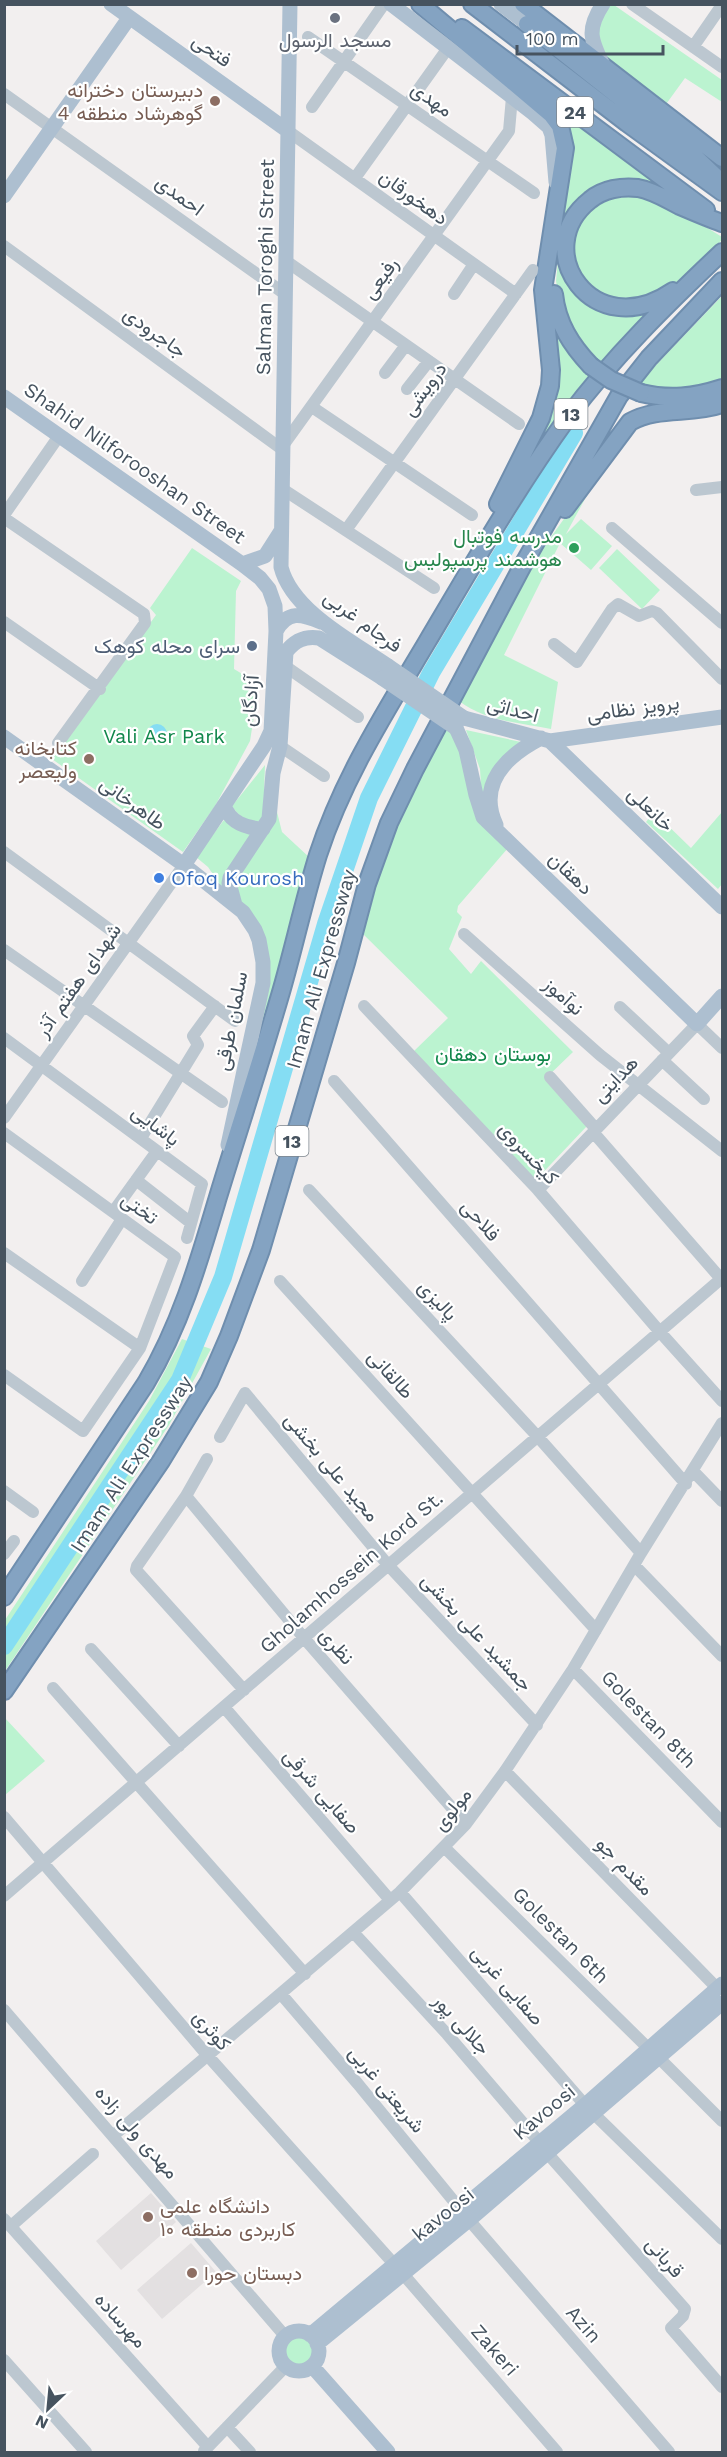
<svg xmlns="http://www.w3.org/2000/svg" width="727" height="2457" font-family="'Work Sans',Vazirmatn,sans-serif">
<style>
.education{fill:#e3e0e1}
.green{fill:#bbf3d0}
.water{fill:#85ddf3}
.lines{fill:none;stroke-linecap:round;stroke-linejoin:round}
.river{stroke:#85ddf3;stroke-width:18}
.highway-casing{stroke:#6f8eae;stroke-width:20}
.minor{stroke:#bcc7d0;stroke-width:12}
.major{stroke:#adbfd0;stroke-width:15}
.highway{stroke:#84a3c2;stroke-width:16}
.highway-bridge-casing{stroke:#6f8eae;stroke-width:20;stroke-linecap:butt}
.major-bridge{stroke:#adbfd0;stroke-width:15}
.highway-bridge{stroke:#84a3c2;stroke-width:16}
.worship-dot{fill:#6b7280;stroke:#fff;stroke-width:2}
.education-dot{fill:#8d6e63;stroke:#fff;stroke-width:2}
.leisure-dot{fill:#2e9e5b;stroke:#fff;stroke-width:2}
.service-dot{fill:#5c6f8a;stroke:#fff;stroke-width:2}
.shop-dot{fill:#3f7fe0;stroke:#fff;stroke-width:2}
.labels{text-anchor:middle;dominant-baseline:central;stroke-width:4.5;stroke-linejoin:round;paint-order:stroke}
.shield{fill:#fff;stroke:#7e878f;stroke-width:1.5}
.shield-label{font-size:18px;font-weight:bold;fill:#46535f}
.worship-label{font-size:20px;fill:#5b616d;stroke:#fff}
.street-label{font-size:20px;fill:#46535f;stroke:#fff}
.education-label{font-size:20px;fill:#785e54;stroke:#fff;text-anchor:end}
.leisure-label{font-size:20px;fill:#27864d;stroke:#fff;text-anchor:end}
.service-label{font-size:20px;fill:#4e5e75;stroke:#fff;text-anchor:end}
.park-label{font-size:20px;fill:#10864a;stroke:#fff}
.shop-label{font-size:20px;fill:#366cbe;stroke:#fff;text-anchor:start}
</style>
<rect width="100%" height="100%" fill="#f2efef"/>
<!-- education -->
<path class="education" d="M151,2193L176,2222L121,2270L96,2241Z
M191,2243L216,2272L162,2319L137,2290Z"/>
<!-- green -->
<path class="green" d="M608,5H614L722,80V102L685,78L664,107L629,80L607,59L596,31Z
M491,56L681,203L624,185L565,228L584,297L661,303L598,365L586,354L560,305L556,281L570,136Z
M621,192L669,204L722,237V240L672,289L637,305L588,291L570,251L585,209Z
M548,287L594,374L516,483L542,426Z
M722,296V382L688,392L636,386Z
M606,460L566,534L581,519L612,546L591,570L560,543L504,655L558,682L551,729C520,723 485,721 459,701L541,551Z
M192,548L241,581L236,591L234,669L259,684L250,741L215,806L183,852L52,759L156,615L150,608Z
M617,549L660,590L642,609L599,568Z
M445,728L455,735L508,848L458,906L457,912L462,917L449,949L471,974L481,961L573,1052L545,1079L587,1126L534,1182L414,1051L448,1018L361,932L378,868L397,823Z
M466,730L521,742L482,800L480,769Z
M265,765L263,821C249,823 239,817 232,806Z
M275,804L282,832L310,858L245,1091L267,985L232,881Z
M654,812L691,848L722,812V884L718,889L646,822Z
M224,820L253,836L227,895L208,867L196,857Z
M182,1339L211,1349L169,1425L5,1671V1620L149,1401Z
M5,1718L45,1761L5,1795Z
M282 2351a16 16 0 1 1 32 0a16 16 0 1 1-32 0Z"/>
<!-- water -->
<path class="water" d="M147 734a10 10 0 1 1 20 0a10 10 0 1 1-20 0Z"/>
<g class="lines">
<!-- river -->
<path class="river" d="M4,1646L180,1380L223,1277L326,924L369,798L431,673L574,433"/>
<!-- highway casing -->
<g class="highway-casing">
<path id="highway" d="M420,4L551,114L560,126L565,148L543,290L551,370L550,386L541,418L498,504
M472,4L627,123L722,192
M523,4L722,158
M527,24L694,156L718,179
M462,28L706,210
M673,291C593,346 528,249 590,200C603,189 622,186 638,188C654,191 666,199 680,206C694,212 708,218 722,223
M554,294C557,323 571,345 591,366
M641,393C670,400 694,397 722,388
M565,509L630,422C659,406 690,415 722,404
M4,1597L146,1383C181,1324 199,1261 218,1197C239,1128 261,1061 281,992C294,947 304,900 318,855C343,778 386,711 427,642C472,566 516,489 568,417C613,357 668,303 722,252
M4,1691L161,1461L209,1382L229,1336L261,1250L346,963L367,884L389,823L415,769L524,563L619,396L649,358L722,281"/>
</g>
<!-- minor -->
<path class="minor" d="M632,4L722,67
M308,37L534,193
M693,47L722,5
M4,94L285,294
M312,107L384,4
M288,131L516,294
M355,178L448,48
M4,246L283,450
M286,261L519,424
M454,294L474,264
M385,373L406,345
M407,389L429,361
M312,407L472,515
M282,447L509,131L512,97
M281,488L434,588
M696,490L722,487
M4,515L59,436
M4,518L144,614L145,623L58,743
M612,528L722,623
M346,530L533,270
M4,622L100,689
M554,644L577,662L612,609L618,604L639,616L652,611L657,613L722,679
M285,666L358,717
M280,746L324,776
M4,852L235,1021
M464,934L600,1055L722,1151
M4,950L222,1102
M364,1006L538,1190L660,1332L722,1401
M620,1007L669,1053
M4,1038L202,1184L187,1238
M662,1060L704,1099
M550,1077L596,1129
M334,1081L686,1484
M4,1118L184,865
M593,1132L722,1280
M4,1133L175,1257L140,1348L83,1431L4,1375
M141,1138L198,1045L193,1036L215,1006
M136,1180L191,1223
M309,1190L538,1437L641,1553
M538,1190L697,1024L722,1048
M113,1212L157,1151
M4,1253L140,1348
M82,1281L122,1219
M280,1281L596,1630
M220,1437L245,1393L388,1565L537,1725
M207,1459L186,1496L304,1638L466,1824
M693,1471L722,1501
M4,1491L33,1512
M186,1496L137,1566L136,1570L244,1690
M4,1554L14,1541
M634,1565L722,1656
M91,1649L179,1746
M573,1669L722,1822
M53,1688L305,1974
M224,1707L390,1900
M505,1771L717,1988
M4,1817L208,2056L394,2264
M445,1848L650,2050
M400,1892L585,2105
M4,1896L722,1278
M353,1932L447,2034L540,2143
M281,1994L358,2084L461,2210
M4,2010L285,2336
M660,2059L722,2121
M594,2114L722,2239
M114,2135L400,1892L466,1824L505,1771L573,1669L641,1553L722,1423
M548,2154L685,2309L683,2316L671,2328L722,2387
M4,2219L208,2447
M469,2220L669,2452
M11,2226L93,2154
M403,2274L557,2452
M4,2360L86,2452
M227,2427L250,2452
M204,2451L286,2366"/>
<!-- major -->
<path class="major" d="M111,4L288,131
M290,4L281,567C292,611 353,642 388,666
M391,4L533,113L549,127L552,135L556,182
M501,4L527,24
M603,4C586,30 591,40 603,65
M4,196L129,18
M4,397L242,564L260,578L269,589L275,606L276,631L271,731L264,746L184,865
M242,564L265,556L281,531
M276,631C288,610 301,614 321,622
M464,718L550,741L722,717
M456,728L466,750L476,795L483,817L697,1024L722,996
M4,737L184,865L243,912L255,930L259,940L263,962V983L228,1145
M550,741L722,907
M224,805C230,823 246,828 263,829
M496,825C477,784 506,756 541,738
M235,905L229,883L230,878L269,819L273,773L280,746L286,652C295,640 305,636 319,638L382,678
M279 2351a20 20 0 1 1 40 0a20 20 0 1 1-40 0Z
M310,2335L585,2105L722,1984
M317,2344L469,2220L722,2003
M312,2366L388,2452"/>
<!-- highway -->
<use href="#highway" class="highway"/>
<!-- highway-bridge casing -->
<g class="highway-bridge-casing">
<path id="highway-bridge" d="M591,366L611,380L641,393"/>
</g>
<!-- major-bridge -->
<path class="major-bridge" d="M388,666L464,718
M382,678L456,728"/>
<!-- highway-bridge -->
<use href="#highway-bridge" class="highway-bridge"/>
</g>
<!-- markers -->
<circle class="worship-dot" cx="335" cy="18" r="6"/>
<g class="education-dot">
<circle cx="215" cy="101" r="6"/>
<circle cx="89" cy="759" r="6"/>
<circle cx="148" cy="2217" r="6"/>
<circle cx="192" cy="2273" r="6"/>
</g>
<circle class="leisure-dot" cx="574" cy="548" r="6"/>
<circle class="service-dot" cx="252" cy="646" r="6"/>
<circle class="shop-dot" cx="159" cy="878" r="6"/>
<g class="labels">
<!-- shield labels -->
<g class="shield">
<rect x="557" y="97" width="36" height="30" rx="4.5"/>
<rect x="554.5" y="399" width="33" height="30" rx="4.5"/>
<rect x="275.5" y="1126" width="33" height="30" rx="4.5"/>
</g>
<g class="shield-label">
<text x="575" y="112">24</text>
<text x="571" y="414">13</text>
<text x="292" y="1141">13</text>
</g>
<!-- worship labels -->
<g class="worship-label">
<text x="335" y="40">مسجد الرسول</text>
</g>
<!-- street labels -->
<g class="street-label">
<text transform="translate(212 50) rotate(35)">فتحی</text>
<text transform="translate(432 99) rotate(35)">مهدی</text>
<text transform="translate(180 195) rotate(36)">احمدی</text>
<text transform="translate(414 197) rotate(36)">دهخورقان</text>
<text transform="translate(265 267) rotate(-89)">Salman Toroghi Street</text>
<text transform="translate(380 278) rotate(-54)">رفیعی</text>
<text transform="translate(155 332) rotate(36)">جاجرودی</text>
<text transform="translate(424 389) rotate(-54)">درویشی</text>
<text transform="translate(135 463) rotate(35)">Shahid Nilforooshan Street</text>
<text transform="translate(363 621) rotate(36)">فرجام غربی</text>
<text transform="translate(250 701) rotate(-86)">آزادگان</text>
<text transform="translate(633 708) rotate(-8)">پرویز نظامی</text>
<text transform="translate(513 709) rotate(15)">احداثی</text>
<text transform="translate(133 803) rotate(36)">طاهرخانی</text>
<text transform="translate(651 809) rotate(44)">خانعلی</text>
<text transform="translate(571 873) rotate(44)">دهقان</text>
<text transform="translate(321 969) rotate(-74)">Imam Ali Expressway</text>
<text transform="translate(78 980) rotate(-55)">شهدای هفتم آذر</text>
<text transform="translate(564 996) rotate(42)">نوآموز</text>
<text transform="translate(231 1021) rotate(-79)">سلمان طرقی</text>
<text transform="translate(615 1079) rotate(-46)">هدایتی</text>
<text transform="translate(156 1125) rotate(37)">پاشایی</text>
<text transform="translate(529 1153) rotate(47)">کیخسروی</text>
<text transform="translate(140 1208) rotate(36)">تختی</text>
<text transform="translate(481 1220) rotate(49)">فلاحی</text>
<text transform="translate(438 1300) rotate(47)">پالیزی</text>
<text transform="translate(391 1374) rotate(48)">طالقانی</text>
<text transform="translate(131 1464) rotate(-57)">Imam Ali Expressway</text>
<text transform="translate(332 1467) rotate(50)">مجید علی بخشی</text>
<text transform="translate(351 1572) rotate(-41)">Gholamhossein Kord St.</text>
<text transform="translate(477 1632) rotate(47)">جمشید علی بخشی</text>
<text transform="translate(337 1646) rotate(49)">نظری</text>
<text transform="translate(649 1719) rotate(46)">Golestan 8th</text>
<text transform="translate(322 1791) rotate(49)">صفایی شرقی</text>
<text transform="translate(452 1809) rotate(-51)">مولوی</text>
<text transform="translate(625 1866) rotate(46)">مقدم جو</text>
<text transform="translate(561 1935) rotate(45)">Golestan 6th</text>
<text transform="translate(508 1985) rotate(49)">صفایی غربی</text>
<text transform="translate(462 2024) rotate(48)">جلالی پور</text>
<text transform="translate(212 2030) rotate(49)">کوثری</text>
<text transform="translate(387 2089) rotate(50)">شریعتی غربی</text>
<text transform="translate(544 2112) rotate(-40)">Kavoosi</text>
<text transform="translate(137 2132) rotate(49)">مهدی ولی زاده</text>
<text transform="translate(443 2214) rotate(-39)">kavoosi</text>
<text transform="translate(665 2257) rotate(49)">قربانی</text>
<text transform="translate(121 2320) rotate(48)">مهرساده</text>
<text transform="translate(584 2324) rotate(49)">Azin</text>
<text transform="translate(495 2350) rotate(49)">Zakeri</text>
</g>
<!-- education labels -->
<g class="education-label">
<text x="203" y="90">دبیرستان دخترانه<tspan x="203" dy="23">گوهرشاد منطقه 4</tspan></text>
<text x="77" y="748">کتابخانه<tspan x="77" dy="23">ولیعصر</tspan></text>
<text x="160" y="2206" text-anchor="start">دانشگاه علمی<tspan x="160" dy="23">کاربردی منطقه ۱۰</tspan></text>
<text x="204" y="2273" text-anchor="start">دبستان حورا</text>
</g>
<!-- leisure labels -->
<g class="leisure-label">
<text x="562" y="536">مدرسه فوتبال<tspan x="562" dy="23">هوشمند پرسپولیس</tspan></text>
</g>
<!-- service labels -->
<g class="service-label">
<text x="240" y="646">سرای محله کوهک</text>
</g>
<!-- park labels -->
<g class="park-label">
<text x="164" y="736">Vali Asr Park</text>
<text x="493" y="1054">بوستان دهقان</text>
</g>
<!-- shop labels -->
<g class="shop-label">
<text x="171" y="878">Ofoq Kourosh</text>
</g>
</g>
<!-- border -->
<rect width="727" height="2457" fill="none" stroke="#46535f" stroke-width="12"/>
<!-- north arrow -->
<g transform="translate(48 2409) rotate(206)" stroke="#ffffff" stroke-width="4.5" paint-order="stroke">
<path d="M0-4.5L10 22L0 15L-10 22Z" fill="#46535f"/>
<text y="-9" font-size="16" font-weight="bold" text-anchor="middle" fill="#46535f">N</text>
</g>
<!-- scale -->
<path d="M517 45v9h146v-9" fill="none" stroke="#46535f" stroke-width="3"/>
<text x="526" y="45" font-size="18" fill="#46535f" stroke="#ffffff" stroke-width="4.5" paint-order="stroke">100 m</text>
</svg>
